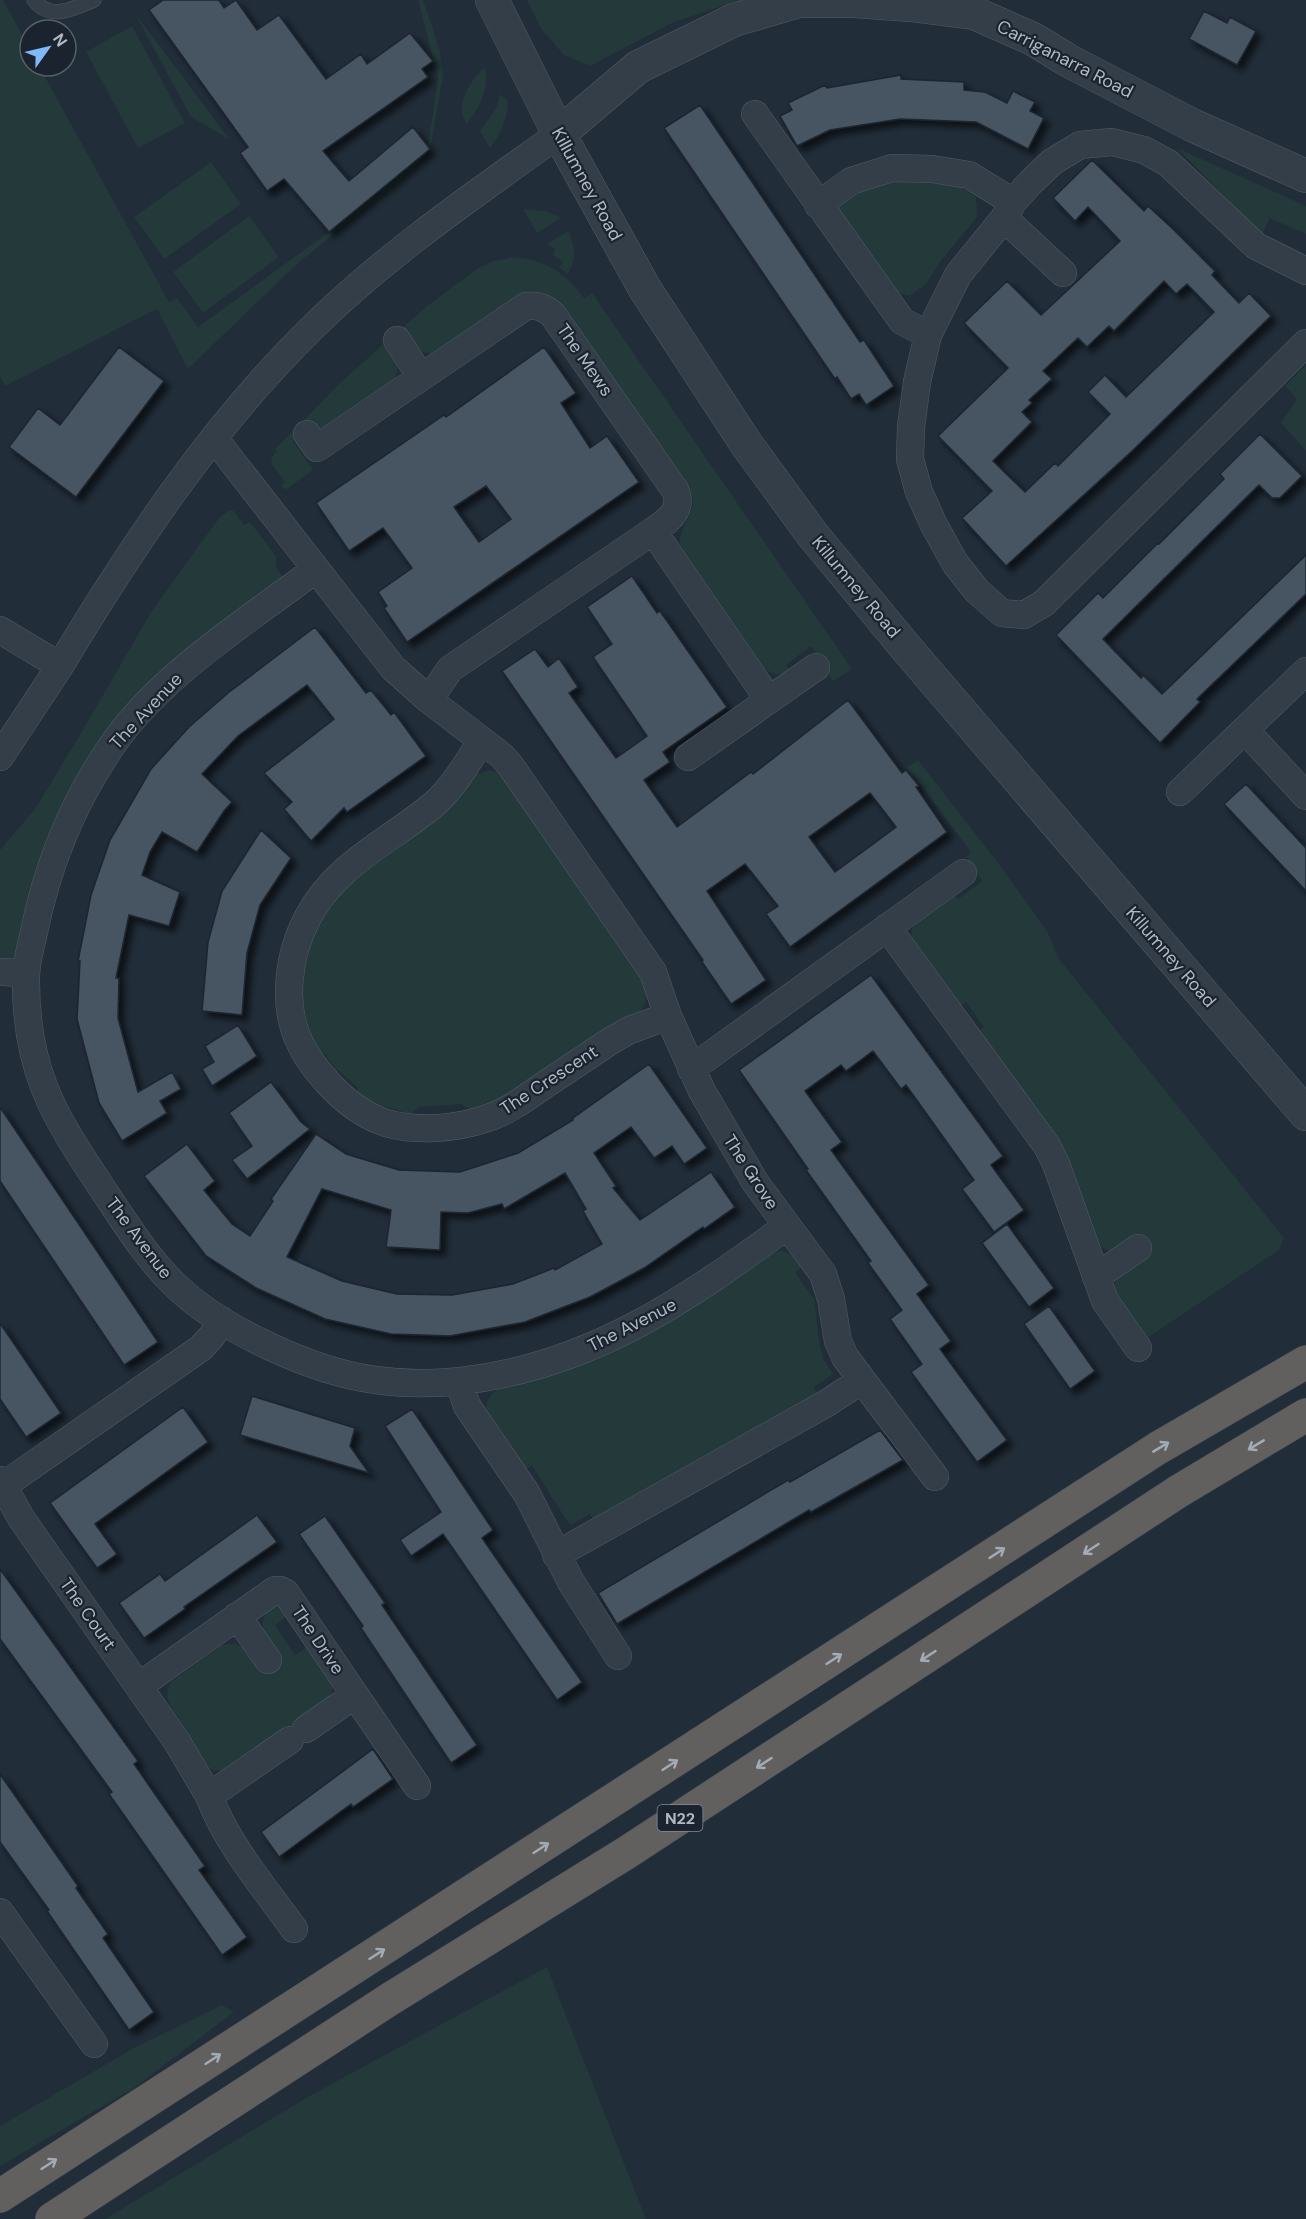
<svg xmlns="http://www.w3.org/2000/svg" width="1306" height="2219" font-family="'DM Sans',sans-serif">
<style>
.green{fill:#23393a}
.building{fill:#475463;stroke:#1c2530;stroke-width:1.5;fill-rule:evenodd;filter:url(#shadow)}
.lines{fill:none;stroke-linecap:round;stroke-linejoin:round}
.service-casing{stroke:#525c67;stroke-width:15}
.minor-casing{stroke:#525c67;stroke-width:28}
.tertiary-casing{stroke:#525c67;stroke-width:34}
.trunk-casing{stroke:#3f4954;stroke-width:34}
.service{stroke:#343e49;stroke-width:14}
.minor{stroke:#343e49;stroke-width:27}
.tertiary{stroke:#343e49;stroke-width:33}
.trunk{stroke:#61605e;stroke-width:33}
.oneway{stroke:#a3acb6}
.labels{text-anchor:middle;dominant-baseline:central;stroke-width:4.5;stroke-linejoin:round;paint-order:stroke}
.shield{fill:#1a232e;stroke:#828c98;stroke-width:1.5}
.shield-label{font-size:16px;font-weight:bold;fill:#afb9c6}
.street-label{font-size:18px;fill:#afb9c6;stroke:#1a232e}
</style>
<defs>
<filter id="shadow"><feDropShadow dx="5.5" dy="5.5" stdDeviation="3" flood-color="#0009"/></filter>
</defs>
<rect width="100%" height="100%" fill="#212d39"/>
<!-- green -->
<path class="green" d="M0,0H3L30,49V66H39L169,302L177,298L198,327L329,232L429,150L428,147L438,78L418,0H423C432,25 441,49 443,75L430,150L412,170L297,264L188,369L157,309L5,386L0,376Z
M527,0H741L674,22L590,66L564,55L542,30Z
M134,12L138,17L230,140L191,117Z
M132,26L185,123L138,148L86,52Z
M485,67C490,88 480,107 467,124C453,106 471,79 485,67Z
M500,94L508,101C508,119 500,134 490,149L480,131L496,108Z
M1177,148L1306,206V234L1270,218L1262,235Z
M211,162L241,204L164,259L134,217Z
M900,178L959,186L976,197L977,217L940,262L926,284L910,296L886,289L832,202Z
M523,209L546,211L561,218L537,233Z
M249,216L279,257L203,313L173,272Z
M568,231C575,246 578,260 567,274L559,267L563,262L553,255L555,249L547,244Z
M513,257C547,260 563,271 584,298L592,293L852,669L833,681L827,672L829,671L811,646L786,665L790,671C778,677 770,674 761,665L680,545C678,527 696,515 692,497L561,306L432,354L418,351L397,363V369L394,382L324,431L318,424L293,441L313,470L285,490L281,485L285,482L272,465L271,458L277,451L275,449L342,381L427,306L478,268L494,261Z
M1306,365V451L1281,423L1297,399L1285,386Z
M228,511H234L244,525L250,522L276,556V567L283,577L143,690L17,956L0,963V850L35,809L80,735L151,612L219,518Z
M918,760L999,864L1047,931L1059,959L1284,1238L1279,1250L1144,1340L1113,1292L1117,1277L1115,1250L1108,1251L1097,1244L979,1032L984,1027L966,1002L960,1006L912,941V930L914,924L953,893L958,899L982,881L966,857L971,852L907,767Z
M489,770L500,773L636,966C651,1001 653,1011 614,1023L499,1100L471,1110L461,1104L419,1107L410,1114L376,1104L358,1095L357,1087L335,1068L324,1053H319L311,1044L303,1007V970L316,927L339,891L475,775Z
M781,1250L795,1256L803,1266L795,1272L814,1299L820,1346L824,1360L833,1374L814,1387L819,1395L595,1522L590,1514L573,1524H569L532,1466L525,1470L487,1414C484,1403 491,1394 499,1388L567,1370L638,1339L700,1303L767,1255Z
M279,1606L290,1614L275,1625L295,1655L311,1645C323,1665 343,1682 325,1704L227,1769C201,1779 195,1743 185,1727C180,1719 170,1709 168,1700C166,1693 168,1687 171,1682L222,1645L235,1644L244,1648L263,1630C261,1618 267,1609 279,1606Z
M547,1967L646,2219H105L313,2094Z
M222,2005L234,2012L134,2088L0,2166V2126L134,2048Z"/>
<!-- building -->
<path class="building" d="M163,0H219L224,8L236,0L257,30L279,15L326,79L361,54L367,64L410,33L433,61L422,69L428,77L323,151L349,181L413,127L430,149L329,232L284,179L267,191L240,153L248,147L149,10Z
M1204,11L1227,23L1230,17L1256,31L1237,65L1189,39Z
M901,75V79L964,82V90L985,92L1007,103L1013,91L1035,102L1030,111L1044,118L1028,149L976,122L900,119L830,130L797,146L780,116L792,110L788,103L825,85L827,88Z
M700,105L860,342L864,340L894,386L866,405L859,394L851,399L837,377L835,379L664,128Z
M1092,160L1144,211L1148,206L1173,229L1215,271L1212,275L1239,303L1249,293L1271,316L1131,452L1006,566L962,518L992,491L938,436L1008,368L964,323L1007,281L1041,315L1120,241L1088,207L1075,221L1053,198ZM1164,281L1176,294L1187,284L1214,312L1126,397L1105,375L1088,392L1110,414L1058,466L1055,463L1025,492L993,461L1032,422L1022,412L1032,403L1029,400L1052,379L1043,371L1078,338L1087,347L1109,326L1114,331Z
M119,347L164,381L76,497L9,447L38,408L60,425Z
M544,347L576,393L561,403L590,448L607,436L639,482L407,642L384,608L387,606L378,592L412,568L383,528L349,551L316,503L444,415L446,417ZM486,486L511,519L479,542L454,507Z
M1260,434L1302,476L1280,498H1272L1259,485L1103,639L1141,678L1143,675L1162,694L1306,555V594L1197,699L1200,702L1160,743L1056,635L1098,593L1103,598L1158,543L1159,544L1224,479L1220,474Z
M632,576L657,613L660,611L727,707L663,752L670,762L644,780L677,827L751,772L753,774L848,700L902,773L906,770L919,786L916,787L947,832L790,947L766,914L778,906L745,864L707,891L766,980L731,1004L702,962L703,960L502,671L535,649L548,667L559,658L578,687L569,693L616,758L647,736L593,657L612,644L587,607ZM870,793L896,827L835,872L809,837Z
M315,627L366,693L371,690L391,715L394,712L426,756L347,812L344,808L311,841L284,809L292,802L264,773L334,719L307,685L238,736L202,774L232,802L224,811L197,852L162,832L150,852L142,875L180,892L169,926L129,915L116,978H119L118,1018L138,1092L172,1072L181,1089L160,1101L167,1113L122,1141L99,1103L77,1019L80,961H78L91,895L110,840L151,769L189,727L228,693Z
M1246,784L1306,848V891L1224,804Z
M261,830L291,858L260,905L247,953L242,1015L202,1011L208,942L222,891Z
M871,975L1003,1156L991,1165L1024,1210L994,1232L962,1189L974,1180L906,1085L901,1089L873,1051L846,1071L841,1065L805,1091L842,1142L831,1150L929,1285L917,1294L951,1341L940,1349L1007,1440L977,1462L911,1372L922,1364L890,1319L902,1310L868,1263L871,1261L806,1170L808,1169L739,1070Z
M238,1025L257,1056L212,1086L202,1069L214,1062L205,1046Z
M649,1064L707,1148L684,1164L672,1146L654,1158L631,1127L594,1153L616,1186L613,1188L640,1220L711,1172L735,1207L704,1229L703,1227L644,1268L620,1281L590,1297L525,1322L450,1336L391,1334L325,1319L256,1288L206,1256L144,1176L187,1144L215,1181L204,1190L232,1224L250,1236L273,1201L271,1199L316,1134L346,1154L399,1170L460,1172L518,1153L573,1120V1118ZM565,1173L586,1209L583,1211L602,1244L555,1270L554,1268L513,1284L452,1295L397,1294L342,1281L287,1257L322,1189L391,1210L386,1247L440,1250L441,1212L468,1213L502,1204L504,1209Z
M271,1082L301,1122L310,1129L247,1179L232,1160L252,1146L229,1113Z
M0,1107L158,1342L124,1365L0,1181Z
M1007,1224L1054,1288L1029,1307L982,1243Z
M1049,1306L1095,1371L1070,1389L1024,1324Z
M0,1323L61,1413L26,1437L0,1399Z
M252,1396L355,1428L350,1446L369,1473L240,1435Z
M183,1407L208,1442L95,1524L117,1554L97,1568L50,1503Z
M412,1409L493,1530L482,1538L582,1682L557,1700L443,1534L411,1556L400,1540L441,1512L385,1426Z
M880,1430L903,1460L811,1512L809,1510L617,1624L598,1593L788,1480L790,1482Z
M257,1515L277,1542L184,1607L185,1609L144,1638L119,1603L160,1574L165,1581Z
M325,1516L385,1603L382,1605L477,1745L451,1763L361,1628L363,1626L299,1534Z
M0,1569L138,1761L134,1764L205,1866L199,1870L247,1937L222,1955L109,1794L112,1792L0,1639Z
M373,1749L393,1779L353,1807L351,1804L279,1857L261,1832Z
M0,1774L78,1886L76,1888L108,1934L103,1938L154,2012L129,2030L47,1911L49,1910L0,1842Z"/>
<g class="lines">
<!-- service casing -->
<g class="service-casing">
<path id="service" d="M34,0C50,21 73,9 94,0"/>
</g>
<!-- minor casing -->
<g class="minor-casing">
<path id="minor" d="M755,114L902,321L928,335
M818,205L851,181L892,168L932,169L969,175L1013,202
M1004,218L1063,273
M1306,271L1256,246L1168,163L1144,150L1112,142L1080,145L1052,162L1030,183L1013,202L1004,218L958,275L928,335L917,382L911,427L910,459L919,492L934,525L955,563L977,591L1002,613L1024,615L1044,603L1306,343
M397,340L421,377
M307,434L317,448L526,306C538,305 544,307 553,315L675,490C684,510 668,521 653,531
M214,438L393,668L429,700L502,756L510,765L653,972L668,1016L702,1091L755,1182L823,1274L831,1299L838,1341L845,1357L935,1477
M316,569C246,622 155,678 107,753C71,807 47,868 34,932C31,946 26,962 26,977C25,1068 52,1113 100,1185C123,1219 145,1256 175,1285C220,1329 313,1372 376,1380C404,1384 434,1384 461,1381C591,1366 684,1301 787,1226
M0,630L60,666C133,545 211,427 312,328C387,254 474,195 559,134
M429,700L450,669L653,531L769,700
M1245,730L1306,796
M481,741C467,764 452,789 432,806C388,842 335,865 308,917C288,954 281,1007 301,1045C308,1060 319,1073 330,1085C345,1101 365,1116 386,1123C417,1132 454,1129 485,1119C505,1113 523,1100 540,1088C564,1072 588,1056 612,1040L630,1030L668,1016
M0,757L60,666
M688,757L816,667
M1180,792L1306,671
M887,927L1047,1146L1056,1164L1105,1301L1138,1348
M0,972L26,973
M691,1069L963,873
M1096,1277L1138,1248
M459,1382L467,1406L527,1494L571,1582L618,1656
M0,1480L21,1518L176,1740L209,1796L290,1740
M4,1485L201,1348L212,1336L221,1320
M556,1555L827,1403L862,1380
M237,1616L268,1660
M139,1686L275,1590H280L286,1593L355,1695L306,1729
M355,1695L417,1786
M209,1796C227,1844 264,1887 294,1929
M0,1912L94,2044"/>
</g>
<!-- tertiary casing -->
<g class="tertiary-casing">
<path id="tertiary" d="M492,0L559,134L645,289L747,445L812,534L907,649L1306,1114
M559,134L638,67L734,20L799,1H855L911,5L974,13L1033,39L1069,61L1192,125L1306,176"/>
</g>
<!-- trunk casing -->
<g class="trunk-casing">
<path id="trunk" d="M0,2196L1158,1448L1306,1362
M52,2219L390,1999L626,1853L1179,1491L1306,1415"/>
</g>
<!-- service -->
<use href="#service" class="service"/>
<!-- minor -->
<use href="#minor" class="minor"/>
<!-- tertiary -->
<use href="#tertiary" class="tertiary"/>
<!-- trunk -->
<use href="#trunk" class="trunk"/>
</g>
<!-- one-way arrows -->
<defs><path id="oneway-shaft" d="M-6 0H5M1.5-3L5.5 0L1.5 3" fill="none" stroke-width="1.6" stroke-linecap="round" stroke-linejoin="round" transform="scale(1.5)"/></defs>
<g class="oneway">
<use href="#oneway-shaft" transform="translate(1256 1445) rotate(149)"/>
<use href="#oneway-shaft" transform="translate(1161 1447) rotate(-31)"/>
<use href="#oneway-shaft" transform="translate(1091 1549) rotate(147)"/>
<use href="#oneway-shaft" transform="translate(997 1553) rotate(-33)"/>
<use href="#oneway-shaft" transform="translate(928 1656) rotate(147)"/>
<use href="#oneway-shaft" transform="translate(834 1659) rotate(-33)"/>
<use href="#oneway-shaft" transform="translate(764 1763) rotate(147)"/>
<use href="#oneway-shaft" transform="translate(670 1765) rotate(-33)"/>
<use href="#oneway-shaft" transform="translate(541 1848) rotate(-33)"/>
<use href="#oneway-shaft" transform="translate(377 1954) rotate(-33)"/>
<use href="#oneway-shaft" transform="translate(213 2059) rotate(-33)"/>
<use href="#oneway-shaft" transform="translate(49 2164) rotate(-33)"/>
</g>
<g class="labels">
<!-- shield labels -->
<rect class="shield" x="657.5" y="1805" width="45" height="26" rx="4.5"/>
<g class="shield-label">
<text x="680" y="1818">N22</text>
</g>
<!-- street labels -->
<g class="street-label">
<text transform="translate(1065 59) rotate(27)">Carriganarra Road</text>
<text transform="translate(587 184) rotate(61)">Killumney Road</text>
<text transform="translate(585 360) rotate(55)">The Mews</text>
<text transform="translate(856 587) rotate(50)">Killumney Road</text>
<text transform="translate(146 711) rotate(-47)">The Avenue</text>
<text transform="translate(1171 957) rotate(49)">Killumney Road</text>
<text transform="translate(549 1080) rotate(-33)">The Crescent</text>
<text transform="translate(751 1172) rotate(57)">The Grove</text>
<text transform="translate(139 1238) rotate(53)">The Avenue</text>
<text transform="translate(632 1325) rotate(-27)">The Avenue</text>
<text transform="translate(88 1614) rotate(55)">The Court</text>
<text transform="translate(318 1640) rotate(56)">The Drive</text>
</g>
</g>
<!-- north arrow -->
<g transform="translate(48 48) rotate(56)"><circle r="28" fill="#1a232e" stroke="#565f6b" stroke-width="1.5"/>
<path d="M0-4.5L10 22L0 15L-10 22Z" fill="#81b8f9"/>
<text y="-9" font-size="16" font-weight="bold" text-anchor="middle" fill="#afb9c6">N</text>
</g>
</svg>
